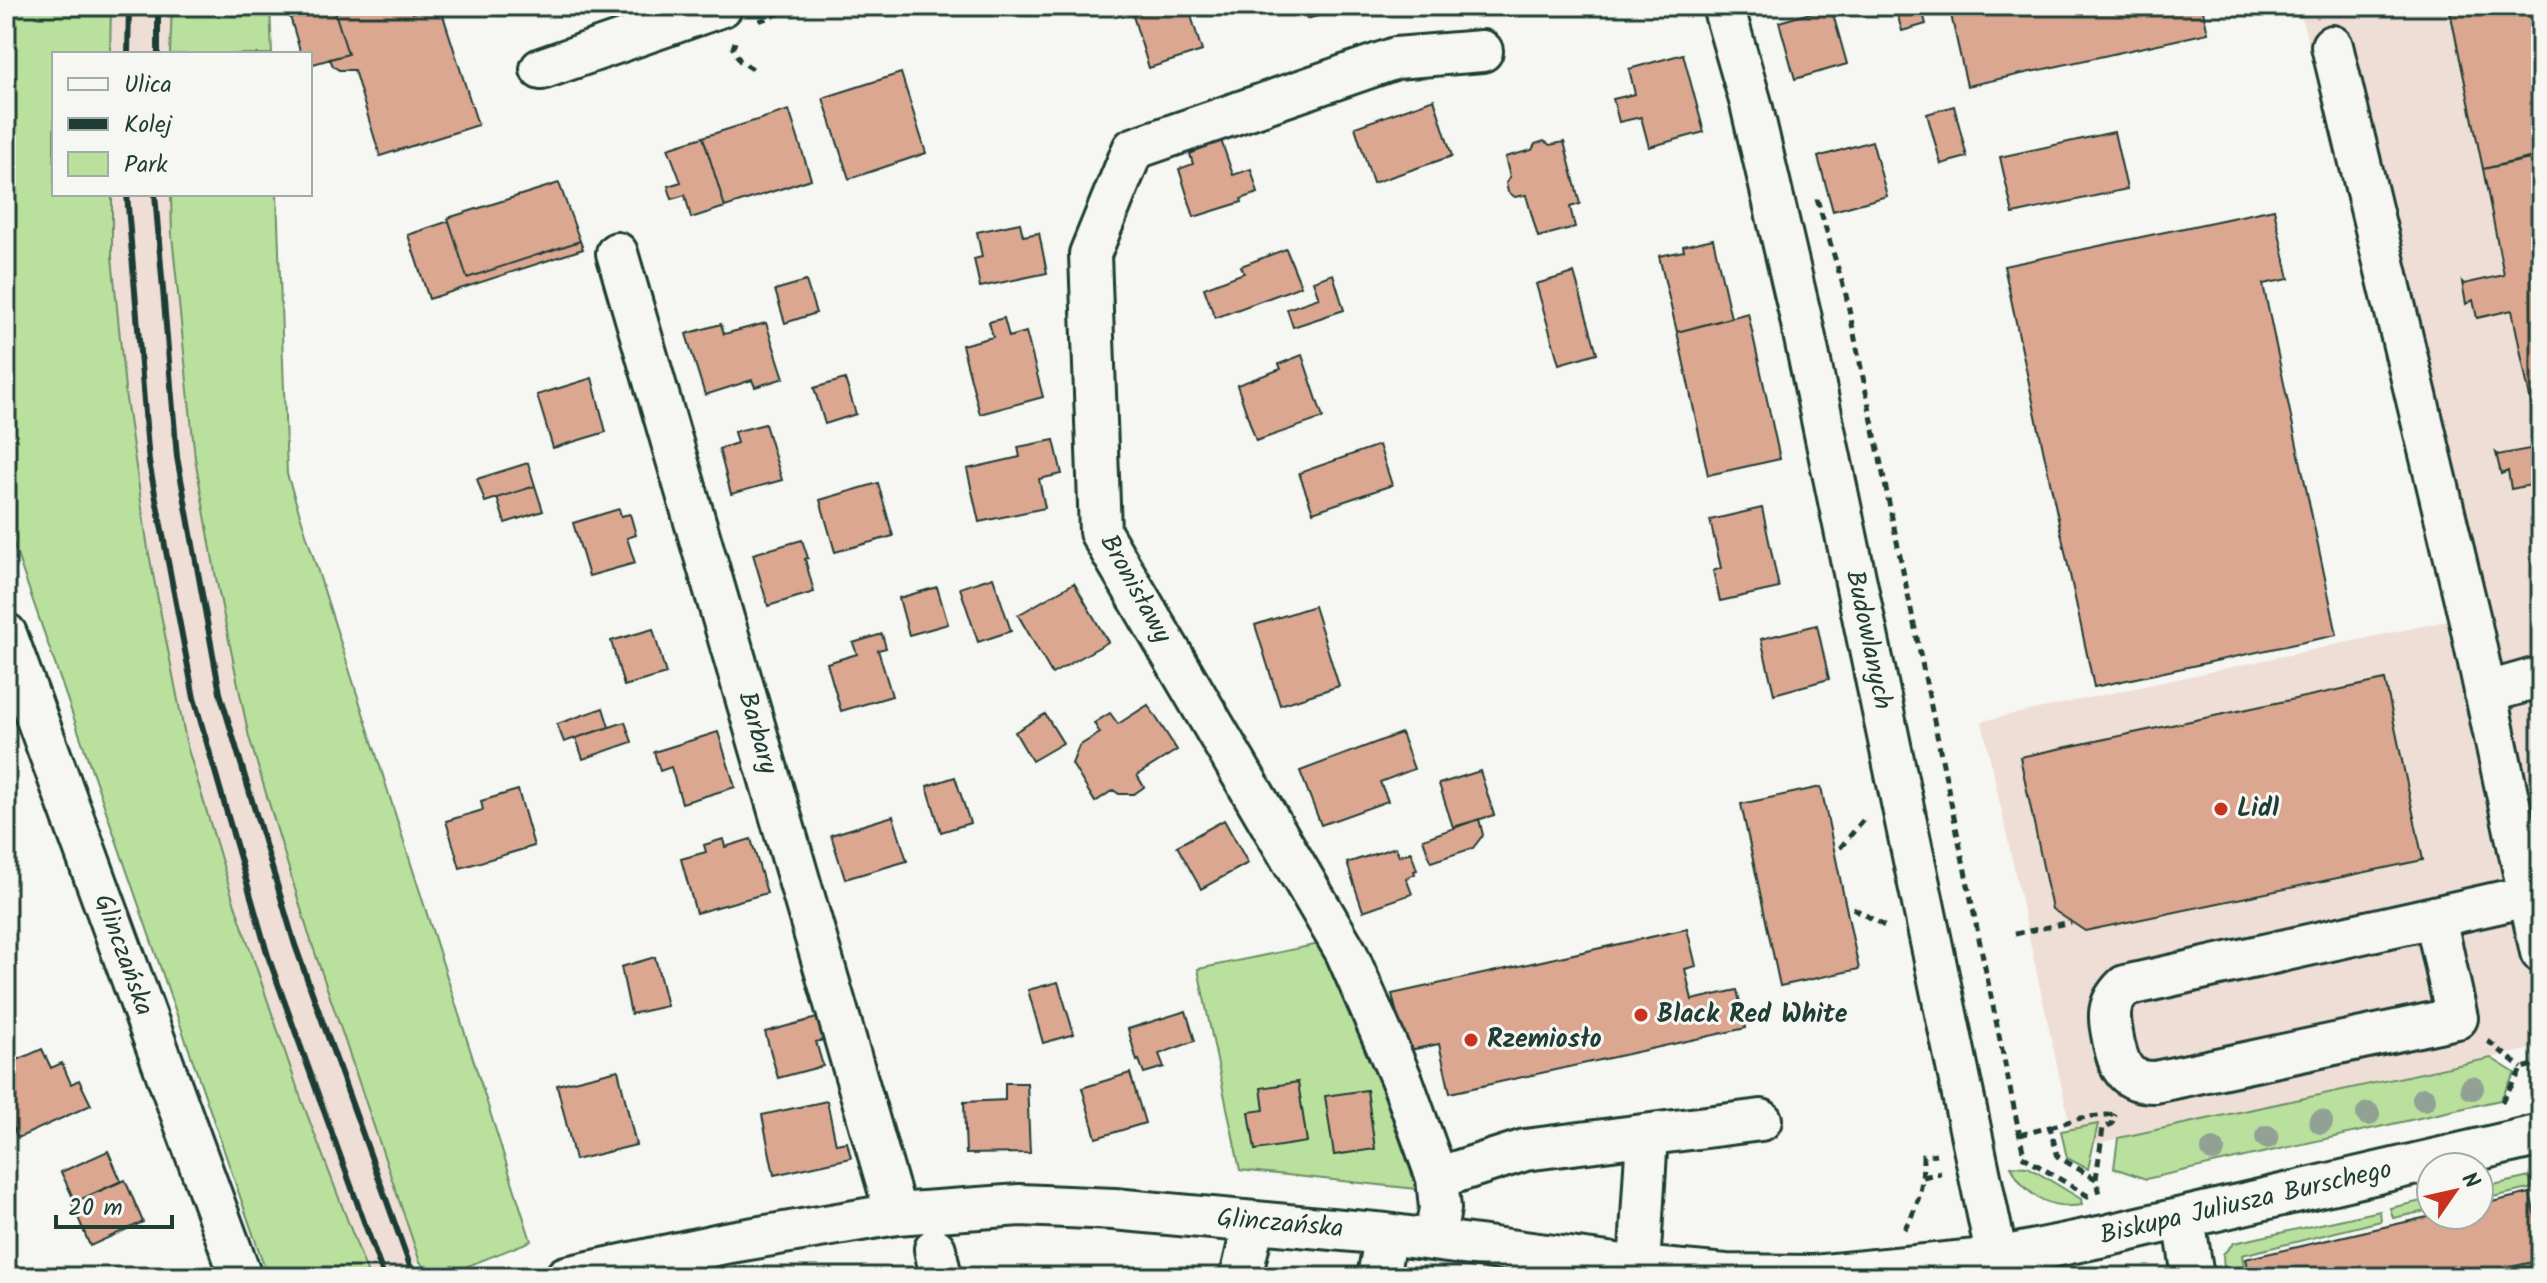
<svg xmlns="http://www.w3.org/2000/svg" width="2547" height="1283" font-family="Kalam,sans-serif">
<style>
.built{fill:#eeded5}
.green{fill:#b9e19d;stroke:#6c8f68;stroke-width:2}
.building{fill:#dca791;stroke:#1f3d34;stroke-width:2}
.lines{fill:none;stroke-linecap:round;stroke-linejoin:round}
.minor-casing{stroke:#1f3d34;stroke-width:46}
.path{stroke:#1f3d34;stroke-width:5;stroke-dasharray:8 6;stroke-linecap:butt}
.minor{stroke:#f6f6f2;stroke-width:40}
.rail{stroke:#1f3d34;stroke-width:6}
.tree{fill:#91a295}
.poi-dot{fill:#c8321e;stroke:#f6f6f2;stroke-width:3}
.labels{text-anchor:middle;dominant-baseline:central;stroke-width:6;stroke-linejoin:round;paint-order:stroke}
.street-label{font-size:26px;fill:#1f3d34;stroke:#f6f6f2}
.poi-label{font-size:26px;font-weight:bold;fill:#1f3d34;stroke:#f6f6f2;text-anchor:start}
</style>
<rect width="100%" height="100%" fill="#f6f6f2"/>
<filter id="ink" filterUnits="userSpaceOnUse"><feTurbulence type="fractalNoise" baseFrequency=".0125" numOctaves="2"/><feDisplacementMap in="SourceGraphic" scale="16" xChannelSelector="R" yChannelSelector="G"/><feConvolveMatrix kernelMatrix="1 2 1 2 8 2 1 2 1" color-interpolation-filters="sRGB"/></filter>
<g filter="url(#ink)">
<!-- built -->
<path class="built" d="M111,6H172L170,54H110Z
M2298,6H2541V1047L2075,1148L1982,721L2469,616Z
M112,194H171L172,236L195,458L216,578L249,737L308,932L420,1262L380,1277H369L299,1093L233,899L187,746L148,549L126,399L112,257Z"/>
<!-- green -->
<path class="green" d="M6,6H111L110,54H54V194H112V257L126,399L148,549L187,746L233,899L299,1093L369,1277H268L6,523V62L9,60L6,50Z
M172,6H270L272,54H170Z
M171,194H277L287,474L531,1241L440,1277H436L420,1262L308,932L249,737L216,578L195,458L172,236Z
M1329,942L1417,1189L1240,1170L1198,969Z
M2491,1058L2515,1073L2500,1100L2146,1179L2114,1168L2118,1138Z
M2098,1124L2088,1169L2067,1158L2061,1131Z
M2011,1166L2028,1167L2081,1199L2082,1205C2050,1210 2024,1195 2011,1166Z
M2530,1177L2533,1188L2479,1200V1188Z
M2431,1199V1210L2393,1218L2390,1208Z
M2380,1211L2381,1221L2242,1255L2246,1277H2215V1274L2224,1272L2223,1254L2234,1243Z
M2541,1262V1277H2501L2500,1272Z"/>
<!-- building -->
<path class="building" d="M287,6H333L348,54L310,65V54H301Z
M333,6H410L412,13L440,6L478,125L380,156L354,70H339L333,66L330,59L348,54Z
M1130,6H1188L1202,51L1149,68Z
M1303,6H1329L1324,14L1307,19Z
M1895,6H1921L1926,24L1902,31Z
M1949,6H2202L2208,33L1967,86Z
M2474,6H2541L2540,157L2483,169L2450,11Z
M1831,7L1847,64L1795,79L1779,22Z
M1683,54L1704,132L1649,147L1641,117L1619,122L1613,99L1635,94L1629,69Z
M901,73L926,153L849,179L823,98Z
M1434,99L1452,156L1373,183L1355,127Z
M1954,106L1967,157L1941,164L1927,114Z
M789,110L811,179L725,207L703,137Z
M2114,132L2127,189L2013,214L2000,157Z
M703,137L725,207L691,218L685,195L672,199L668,186L681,182L668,148Z
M1221,140L1233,175L1251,169L1258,193L1241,199L1242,202L1194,217L1179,169L1193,164L1190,154L1195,152L1193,148Z
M1544,141L1550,145L1564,142L1580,204L1570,207L1575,227L1538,237L1526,195L1515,197L1508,192L1506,183L1510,177L1505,157L1532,150L1535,144Z
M1872,141L1887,196L1833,211L1818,157Z
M2541,155V483L2511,489L2508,471L2501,474L2496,453L2498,455L2540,447L2512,310L2477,318L2473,300L2466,304L2462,282L2464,284L2504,275L2483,169Z
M559,183L580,241L467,278L448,218Z
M2274,209L2289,279L2263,284L2337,635L2094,687L2004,266Z
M449,221L467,278L580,241L583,249L429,299L408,235Z
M1020,223L1023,236L1039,233L1047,273L980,287L974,259L982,257L977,232Z
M1713,239L1731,318L1677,332L1659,256L1684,251L1683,246Z
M1286,249L1301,286L1215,318L1204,288L1244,273L1241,266Z
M1574,273L1597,353L1559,364L1536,284Z
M1333,274L1344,310L1293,327L1287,309L1319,298L1313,281Z
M806,281L816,313L785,323L775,290Z
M1748,313L1780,459L1708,475L1677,332Z
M1004,318L1009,337L1026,332L1043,397L980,414L962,345L993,337L989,322Z
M766,323L784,378L755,387L752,380L705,395L686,334L721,324L724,334Z
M1302,355L1323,418L1256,441L1237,385L1281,369L1279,364Z
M592,378L606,432L553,448L537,395Z
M845,379L856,414L825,424L814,388Z
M765,424L782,480L731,494L719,449L737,443L734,432Z
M1054,440L1062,474L1039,479L1045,508L979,522L967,469L1020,457L1018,447Z
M1379,445L1392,485L1313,512L1299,473Z
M528,463L535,486L485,502L477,479Z
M878,483L893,536L835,552L820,500Z
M535,486L543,511L505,523L497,498Z
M1762,508L1779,588L1720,601L1713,571L1721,568L1710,520Z
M619,509L621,516L630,514L636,535L627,538L635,563L589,576L573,523Z
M802,540L808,558L805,559L814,592L768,606L753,554Z
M993,577L1011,631L978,642L960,588Z
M1074,583L1108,642L1052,674L1018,615Z
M937,587L948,624L909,635L899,598Z
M1314,606L1339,686L1280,705L1255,625Z
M1817,625L1829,679L1774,694L1761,639Z
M653,629L666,674L624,686L611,641Z
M882,634L886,648L878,650L892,696L841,711L827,663L857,654L853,643Z
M2385,680L2423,860L2085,931L2052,909L2020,757Z
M1148,705L1177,750L1137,775L1144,787L1134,794H1119L1113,790L1095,802L1072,764L1079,746L1100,733L1094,723L1110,713L1118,724Z
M603,708L609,727L564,742L557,724Z
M1045,714L1063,743L1032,761L1015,732Z
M625,722L632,742L583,759L576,738Z
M718,732L735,787L682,803L671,767L660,771L654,752Z
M1401,733L1414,769L1380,782L1388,801L1321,825L1300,771Z
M1480,771L1494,815L1453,827L1439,784Z
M955,777L970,823L941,832L927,786Z
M1821,787L1859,969L1780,986L1741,804Z
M518,790L534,846L460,868L446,821L483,810L481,801Z
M893,816L907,861L845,879L831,835Z
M1479,819L1483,835L1473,848L1431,862L1423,839Z
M1224,820L1248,863L1201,889L1177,846Z
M723,839L725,847L751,839L767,893L696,913L681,859L706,852L704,845Z
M1396,847L1399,856L1411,852L1417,870L1414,871L1415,874L1406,878L1412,894L1363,911L1347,863Z
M1687,929L1696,966L1685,969L1692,1000L1737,990L1746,1028L1450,1093L1439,1044L1410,1050L1401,1031L1392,994Z
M655,957L667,1006L631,1014L621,967Z
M1058,982L1074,1034L1043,1043L1028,990Z
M1186,1011L1195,1041L1159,1054L1164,1067L1144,1073L1139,1060L1137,1061L1128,1029Z
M817,1018L823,1040L816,1042L823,1066L778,1078L765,1032Z
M42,1049L51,1068L62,1063L71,1084L79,1080L91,1105L18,1138L6,1112V1088L8,1087L6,1065Z
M618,1070L636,1145L575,1160L557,1085Z
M1130,1073L1145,1123L1096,1138L1082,1088Z
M1298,1082L1307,1142L1255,1150L1249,1112L1264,1110L1261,1088Z
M1005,1083H1027L1030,1153L966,1154L964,1102L1005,1100Z
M1367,1090L1375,1149L1334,1155L1325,1096Z
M827,1101L836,1144L847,1142L851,1158L774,1175L762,1115Z
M108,1151L121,1181L75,1202L61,1172Z
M125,1180L143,1222L90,1246L72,1203Z
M2530,1193L2541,1244V1260L2468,1277H2250L2245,1259L2436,1215H2479V1205Z"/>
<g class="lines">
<!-- minor casing -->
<g class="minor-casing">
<path id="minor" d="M1723,6L1751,104L1800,314L2001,1277
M2332,46L2469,616L2541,952
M541,69L722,6
M617,253L896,1214
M6,634L241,1277
M2485,693L2541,677
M2435,917L2457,1018L2155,1082C2126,1082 2120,1069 2114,1044C2109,1018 2105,1005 2125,986L2528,896
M1437,1178L1525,1150L1761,1120
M2184,1218L2193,1277
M1435,1239L1440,1208L1437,1178L1403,1083L1346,952L1100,532L1090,254L1133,149L1396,58L1482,51
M935,1249L941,1277
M1639,1267L1647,1135
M566,1277L725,1243L896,1214L1020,1205L1114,1209L1386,1234L1639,1267L1726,1275L1814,1276L1997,1258L2109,1235L2541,1135
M1241,1277L1254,1222
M1378,1277L1386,1234"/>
</g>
<!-- path -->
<path class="path" d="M759,21L800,6
M735,42L733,48L740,61L756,71
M1817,199L1846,295L2024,1156
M1840,848L1864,819
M1853,908L1888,928
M2015,934L2071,922
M2488,1041L2522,1068
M2502,1102L2522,1068L2541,1063
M2050,1127L2081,1118L2114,1114
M2020,1135L2050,1127L2058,1157L2096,1179L2101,1197
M2022,1156L2088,1196L2092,1195
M1923,1177L1941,1173
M2096,1179L2103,1128L2112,1124L2115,1114
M1904,1229C1920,1205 1923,1184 1923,1156L1936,1154
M2494,1271L2495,1277"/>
<!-- minor -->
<use href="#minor" class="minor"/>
<!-- rail -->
<path class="rail" d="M128,54L129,6
M158,54V6
M127,194L149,462L194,698L268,956L384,1277
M155,194L177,457L220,693L295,945L414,1277"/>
</g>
<!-- trees -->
<g class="tree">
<circle cx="2472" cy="1088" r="12"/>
<circle cx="2424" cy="1099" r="12"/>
<circle cx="2368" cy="1114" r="12"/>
<circle cx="2321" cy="1122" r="12"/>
<circle cx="2267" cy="1137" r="12"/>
<circle cx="2213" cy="1150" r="12"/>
</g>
</g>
<!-- markers -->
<g class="poi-dot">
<circle cx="2221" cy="809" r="8"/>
<circle cx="1641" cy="1015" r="8"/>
<circle cx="1471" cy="1040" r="8"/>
</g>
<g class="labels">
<!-- street labels -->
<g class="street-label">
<text transform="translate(1135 589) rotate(61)">Bronisławy</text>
<text transform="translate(1868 640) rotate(78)">Budowlanych</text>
<text transform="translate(757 733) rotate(74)">Barbary</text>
<text transform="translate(123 955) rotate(70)">Glinczańska</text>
<text transform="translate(2246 1203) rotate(-13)">Biskupa Juliusza Burschego</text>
<text transform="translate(1280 1224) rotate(5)">Glinczańska</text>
</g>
<!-- poi labels -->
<g class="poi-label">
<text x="2237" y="809">Lidl</text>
<text x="1657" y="1015">Black Red White</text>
<text x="1487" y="1040">Rzemiosło</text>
</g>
</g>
<!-- margin -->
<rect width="2547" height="1283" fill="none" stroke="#f6f6f2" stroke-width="32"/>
<rect x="16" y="16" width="2515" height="1251" fill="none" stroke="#1f3d34" stroke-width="3" filter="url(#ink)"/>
<!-- legend -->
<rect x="52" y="52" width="260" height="144" fill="#f6f6f2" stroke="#a0aca6" stroke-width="2"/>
<rect x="68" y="78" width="40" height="12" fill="#f6f6f2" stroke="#a0aca6" stroke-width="2"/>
<text x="124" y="92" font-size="24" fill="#1f3d34">Ulica</text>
<rect x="68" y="118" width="40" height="12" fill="#1f3d34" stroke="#a0aca6" stroke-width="2"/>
<text x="124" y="132" font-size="24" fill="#1f3d34">Kolej</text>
<rect x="68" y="152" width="40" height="24" fill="#b9e19d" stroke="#a0aca6" stroke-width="2"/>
<text x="124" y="172" font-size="24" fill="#1f3d34">Park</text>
<!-- north arrow -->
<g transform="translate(2455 1191) rotate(56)"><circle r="38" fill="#f6f6f2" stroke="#a0aca6" stroke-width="2"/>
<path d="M0-6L14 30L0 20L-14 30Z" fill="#c8321e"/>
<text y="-12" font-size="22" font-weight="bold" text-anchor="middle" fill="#1f3d34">N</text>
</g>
<!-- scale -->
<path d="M56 1215v12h116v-12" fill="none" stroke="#1f3d34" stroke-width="4"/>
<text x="68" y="1215" font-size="24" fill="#1f3d34" stroke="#f6f6f2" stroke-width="6" paint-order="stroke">20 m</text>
</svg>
